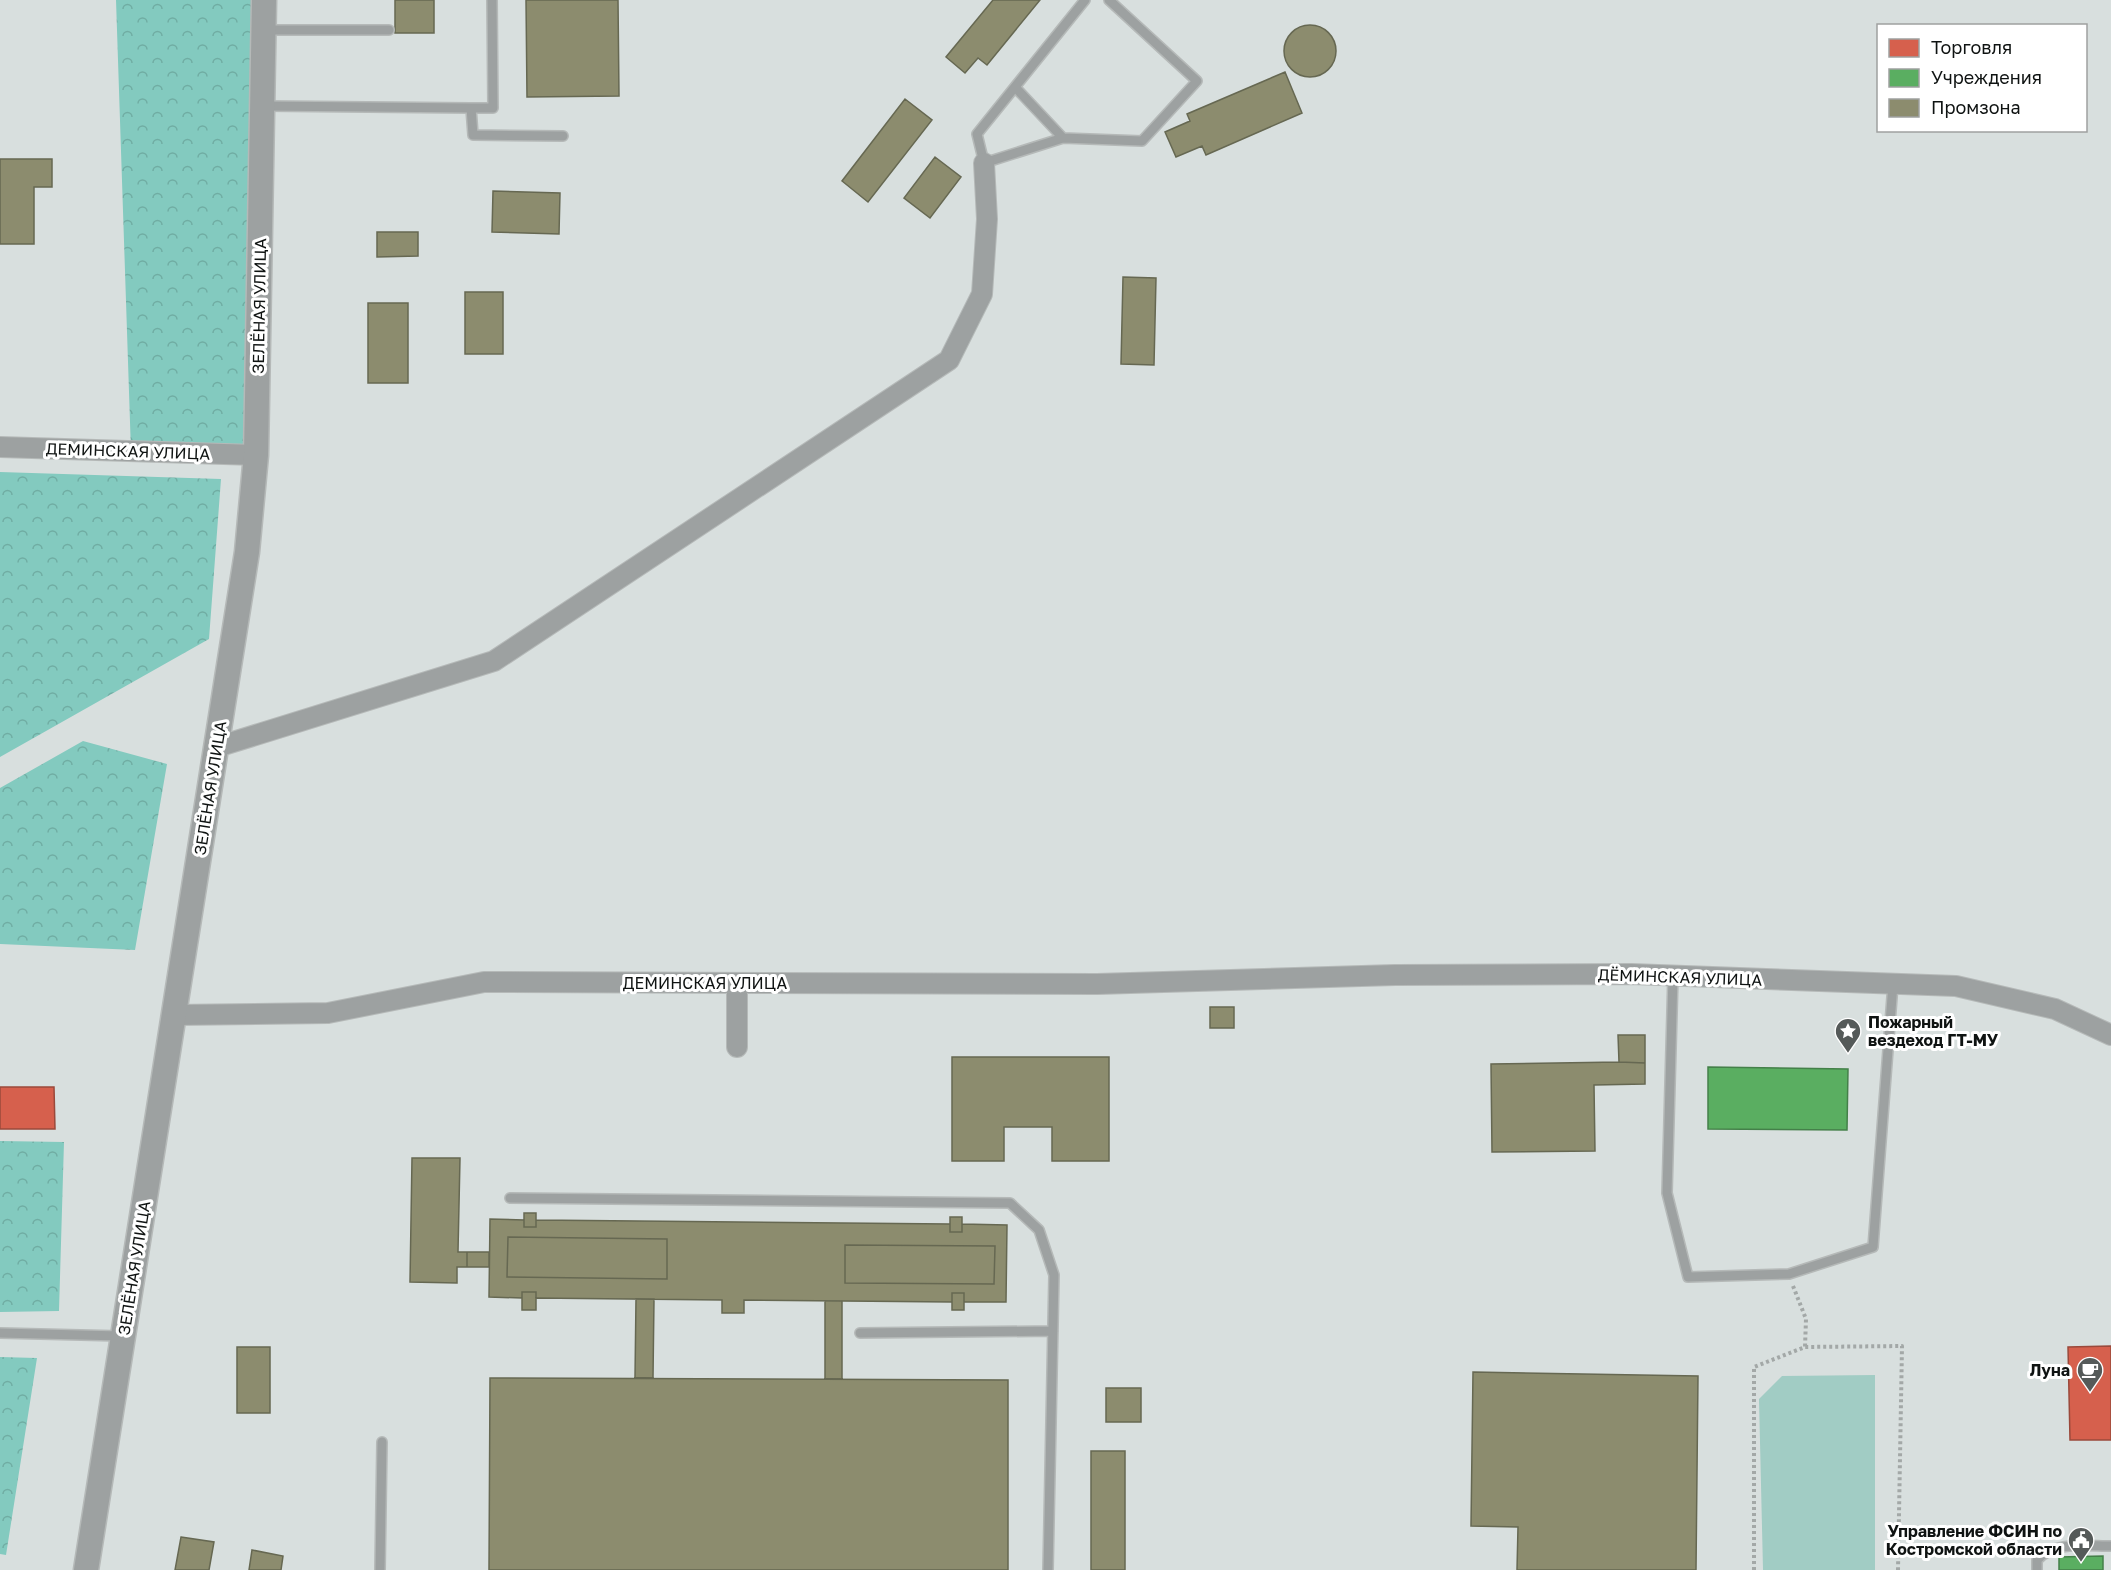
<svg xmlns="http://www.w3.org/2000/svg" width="2111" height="1570" font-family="'Golos Text',sans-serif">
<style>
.forest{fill:url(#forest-crowns)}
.park{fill:#a1ccc4}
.shops{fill:#d6604d;stroke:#9a493b;stroke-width:1.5}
.public{fill:#5aae61;stroke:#448049;stroke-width:1.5}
.industry{fill:#8c8c6e;stroke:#666852;stroke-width:1.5}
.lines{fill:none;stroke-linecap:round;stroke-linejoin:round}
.service-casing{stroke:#b5b9b8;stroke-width:12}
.minor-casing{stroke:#b5b9b8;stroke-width:22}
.tertiary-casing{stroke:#b5b9b8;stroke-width:27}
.path{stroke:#a3a8a7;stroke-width:4;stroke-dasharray:3 3;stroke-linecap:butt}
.service{stroke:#9da1a1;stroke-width:9}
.minor{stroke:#9da1a1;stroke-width:20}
.tertiary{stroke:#9da1a1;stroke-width:24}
.labels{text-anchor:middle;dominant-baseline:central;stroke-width:6;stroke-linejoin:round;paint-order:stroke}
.street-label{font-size:16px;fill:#0f1312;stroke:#fff}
.poi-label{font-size:16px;font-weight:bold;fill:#0f1312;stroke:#fff;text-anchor:end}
</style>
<defs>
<pattern id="forest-crowns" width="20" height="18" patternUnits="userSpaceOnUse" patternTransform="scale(1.5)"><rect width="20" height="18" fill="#83cabf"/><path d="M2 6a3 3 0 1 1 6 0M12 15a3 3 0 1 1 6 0" fill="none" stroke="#70ada3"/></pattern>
</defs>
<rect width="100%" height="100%" fill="#d8dfde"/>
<!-- forest -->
<path class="forest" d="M116,0H264L256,455L131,452Z
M0,472L221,479L209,639L0,757Z
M83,741L167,764L135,950L0,944V788Z
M0,1141L64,1142L59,1311L0,1312Z
M0,1357L37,1358L6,1555L0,1554Z"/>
<!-- park -->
<path class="park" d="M1875,1375V1570H1763L1759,1399L1782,1376Z"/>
<!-- shops -->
<path class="shops" d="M0,1087H54L55,1129H0Z
M2111,1346V1440H2070L2068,1347Z"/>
<!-- public -->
<path class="public" d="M1708,1067L1848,1069L1847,1130L1708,1129Z
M2103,1556V1570H2059V1557Z"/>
<!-- industry -->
<path class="industry" d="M395,0H434V33H395Z
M526,0H618L619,96L527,97Z
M993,0H1040L987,65L978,58L965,73L946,57Z
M1284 51a26 26 0 1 1 52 0a26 26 0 1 1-52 0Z
M1285,72L1302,113L1206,155L1202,146L1176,157L1165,132L1190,121L1187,114Z
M905,99L932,120L868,202L842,181Z
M935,157L961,177L930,218L904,198Z
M0,159H52V187H34V244H0Z
M493,191L560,193L559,234L492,232Z
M377,232H418V256L377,257Z
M1123,277L1156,278L1154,365L1121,364Z
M465,292H503V354H465Z
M368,303H408V383H368Z
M1210,1007H1234V1028H1210Z
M1618,1035H1645V1063L1619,1062Z
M952,1057H1109V1161H1052V1127H1004V1161H952Z
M1619,1062L1645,1063V1084L1594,1085L1595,1151L1492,1152L1491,1064Z
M412,1158H460L458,1252H467V1267H457V1283L410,1282Z
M524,1213H536V1220L950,1224V1217H962V1224L1007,1225L1006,1302H964V1310H952V1302L744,1300V1313H722V1300L536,1298V1310H522V1298L489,1297L490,1219L524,1220Z
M524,1213H536V1227H524Z
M950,1217H962V1232H950Z
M508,1237L667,1239V1279L507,1277Z
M845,1245L995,1246L994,1284L845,1283Z
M467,1252H489V1267H467Z
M522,1292H536V1310H522Z
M952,1293H964V1310H952Z
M636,1299H654L653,1378H635Z
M825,1301H842V1379H825Z
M237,1347H270V1413H237Z
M1473,1372L1698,1376L1696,1570H1517L1518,1527L1471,1526Z
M490,1378L1008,1380V1570H489Z
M1106,1388H1141V1422H1106Z
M1091,1451H1125V1570H1091Z
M181,1537L214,1542L209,1570H175Z
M252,1550L283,1556L281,1570H249Z"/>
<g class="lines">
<!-- service casing -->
<g class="service-casing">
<path id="service" d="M264,30H389
M1015,87L1063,138L1142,141L1197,81L1109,0
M264,106L471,108L473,135L563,136
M471,108H493L492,0
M1063,138L984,163L977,134L1085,0
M1673,976L1667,1193L1688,1277L1789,1274L1873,1247L1893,984
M510,1198L1010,1203L1039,1230L1054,1275L1048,1570
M0,1333L121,1336
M860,1333L1053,1331
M380,1570L382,1442
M2037,1570V1560C2055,1541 2086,1546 2111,1546"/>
</g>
<!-- minor casing -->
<g class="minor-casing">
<path id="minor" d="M0,447L256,455
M217,747L494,661L949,360L982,294L987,219L984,163
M737,983V1047
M174,1015L328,1013L484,982L1097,984L1395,975L1631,974L1956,986L2055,1009L2111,1035"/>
</g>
<!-- tertiary casing -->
<g class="tertiary-casing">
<path id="tertiary" d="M86,1570L247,552L256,455L264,0"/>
</g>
<!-- path -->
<path class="path" d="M1793,1286L1806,1319L1805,1347
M1754,1570V1367L1805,1347L1902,1346L1898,1570"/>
<!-- service -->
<use href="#service" class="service"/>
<!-- minor -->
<use href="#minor" class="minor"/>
<!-- tertiary -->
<use href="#tertiary" class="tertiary"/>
</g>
<!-- icons -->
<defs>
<g id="sight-pin" transform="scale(1.35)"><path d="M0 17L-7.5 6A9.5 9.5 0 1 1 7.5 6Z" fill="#555a59" stroke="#fff"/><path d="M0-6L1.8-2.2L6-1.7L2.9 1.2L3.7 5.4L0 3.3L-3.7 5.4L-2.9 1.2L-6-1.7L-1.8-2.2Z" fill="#fff"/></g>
<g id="cafe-pin" transform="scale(1.35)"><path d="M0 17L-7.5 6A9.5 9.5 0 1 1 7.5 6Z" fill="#555a59" stroke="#fff"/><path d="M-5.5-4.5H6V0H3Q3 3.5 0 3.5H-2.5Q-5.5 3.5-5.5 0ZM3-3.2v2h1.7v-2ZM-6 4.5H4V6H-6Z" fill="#fff"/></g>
<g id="civic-pin" transform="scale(1.35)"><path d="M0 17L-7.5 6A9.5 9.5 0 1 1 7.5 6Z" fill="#555a59" stroke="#fff"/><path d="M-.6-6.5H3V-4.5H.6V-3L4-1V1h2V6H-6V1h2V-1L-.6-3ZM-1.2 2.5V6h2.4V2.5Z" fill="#fff"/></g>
</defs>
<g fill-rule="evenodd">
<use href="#sight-pin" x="1848" y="1031"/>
<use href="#cafe-pin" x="2090" y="1370"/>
<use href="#civic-pin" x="2081" y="1540"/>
</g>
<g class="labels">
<!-- street labels -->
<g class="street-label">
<text transform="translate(259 306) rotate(-89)">ЗЕЛЁНАЯ УЛИЦА</text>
<text transform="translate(128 451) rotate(2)">ДЕМИНСКАЯ УЛИЦА</text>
<text transform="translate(210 788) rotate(-81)">ЗЕЛЁНАЯ УЛИЦА</text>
<text transform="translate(1680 977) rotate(2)">ДЁМИНСКАЯ УЛИЦА</text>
<text x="705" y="983">ДЕМИНСКАЯ УЛИЦА</text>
<text transform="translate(134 1268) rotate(-81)">ЗЕЛЁНАЯ УЛИЦА</text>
</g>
<!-- poi labels -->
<g class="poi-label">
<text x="1868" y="1022" text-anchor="start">Пожарный<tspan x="1868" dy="18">вездеход ГТ-МУ</tspan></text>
<text x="2070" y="1370">Луна</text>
<text x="2062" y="1531">Управление ФСИН по<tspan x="2062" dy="18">Костромской области</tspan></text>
</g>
</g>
<!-- legend -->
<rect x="1877" y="24" width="210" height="108" fill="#ffffff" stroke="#9fa1a0" stroke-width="1.5"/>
<rect x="1889" y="39" width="30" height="18" fill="#d6604d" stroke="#9fa1a0" stroke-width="1.5"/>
<text x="1931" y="54" font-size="18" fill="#0f1312">Торговля</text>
<rect x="1889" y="69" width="30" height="18" fill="#5aae61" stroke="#9fa1a0" stroke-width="1.5"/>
<text x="1931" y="84" font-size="18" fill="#0f1312">Учреждения</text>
<rect x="1889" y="99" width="30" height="18" fill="#8c8c6e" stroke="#9fa1a0" stroke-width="1.5"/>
<text x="1931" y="114" font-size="18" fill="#0f1312">Промзона</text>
</svg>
